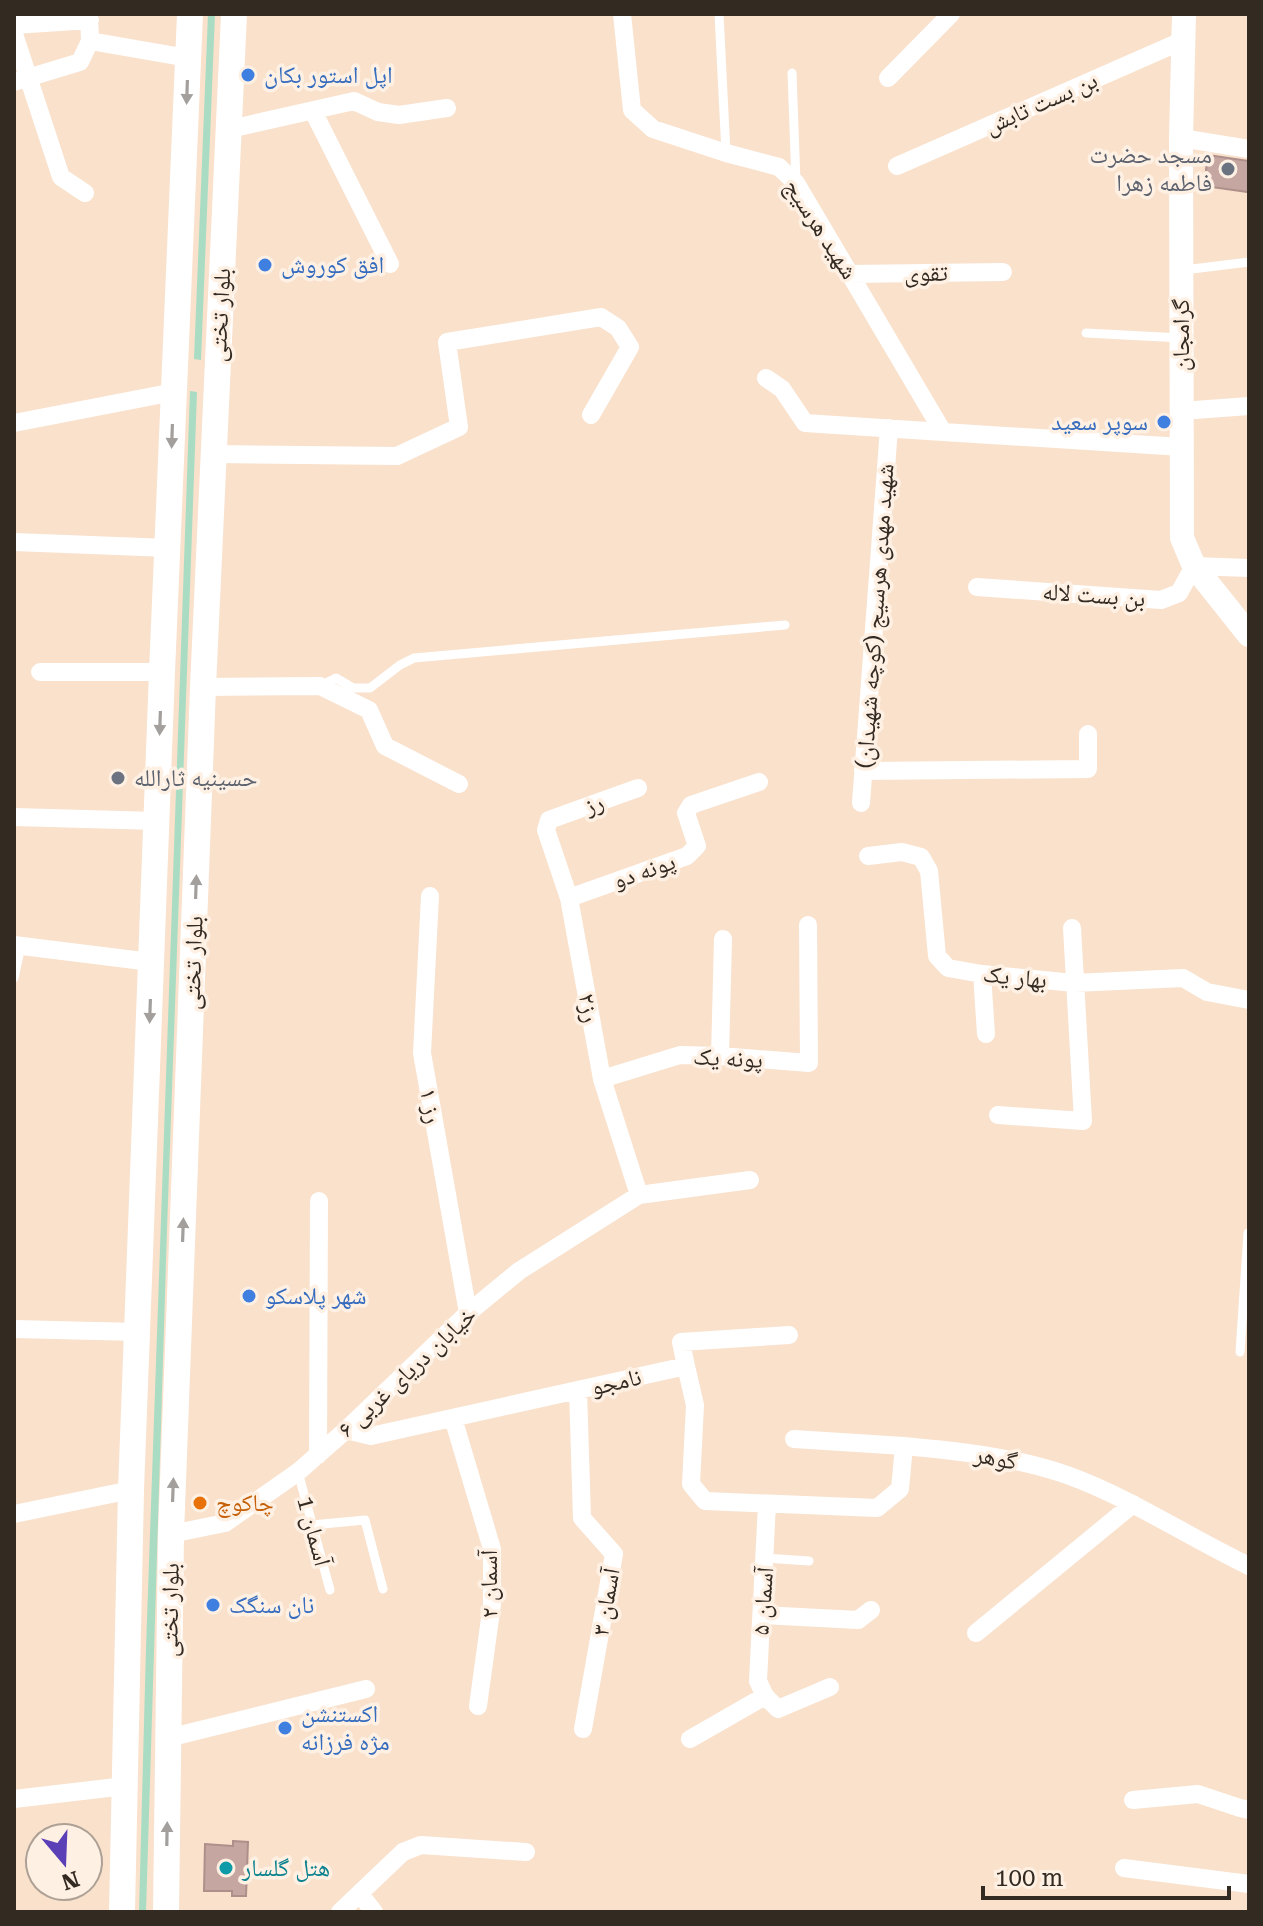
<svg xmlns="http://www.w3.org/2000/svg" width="1263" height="1926" font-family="'Roboto Serif','Noto Naskh Arabic',serif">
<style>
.green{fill:#a9dcc3}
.building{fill:#c6a6a0;stroke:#ae8f8a;stroke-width:2}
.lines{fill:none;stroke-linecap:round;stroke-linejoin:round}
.service{stroke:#fff;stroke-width:9}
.minor{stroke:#fff;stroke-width:18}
.tertiary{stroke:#fff;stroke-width:24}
.secondary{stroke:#fff;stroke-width:26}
.oneway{fill:#a39f9c}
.shop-dot{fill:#3f7fe0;stroke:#fff0e4;stroke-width:3}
.worship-dot{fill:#6b7280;stroke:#fff0e4;stroke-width:3}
.food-dot{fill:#e8710a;stroke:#fff0e4;stroke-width:3}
.culture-dot{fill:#0f9aa8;stroke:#fff0e4;stroke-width:3}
.labels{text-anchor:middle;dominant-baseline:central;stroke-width:7;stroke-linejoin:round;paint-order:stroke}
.shop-label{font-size:24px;fill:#366cbe;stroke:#fff0e4;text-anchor:start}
.street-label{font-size:24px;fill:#332a22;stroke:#fff0e4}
.worship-label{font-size:24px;fill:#5b616d;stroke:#fff0e4;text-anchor:end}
.food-label{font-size:24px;fill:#c56008;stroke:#fff0e4;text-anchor:start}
.culture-label{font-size:24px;fill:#0d838f;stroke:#fff0e4;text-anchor:start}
</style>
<rect width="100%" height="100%" fill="#f9e1cc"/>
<!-- green -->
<path class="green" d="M208,14H215L201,360L194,359Z
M190,391L197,392L167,1229L146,1912H139L146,1648Z"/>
<!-- building -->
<path class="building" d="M1208,155L1249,161L1248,192L1204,186Z
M233,1841L248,1842L246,1896H232V1891H204L205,1844L233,1846Z"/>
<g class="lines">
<!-- service -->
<path class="service" d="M719,14L726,153
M792,73L796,182
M1184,270L1249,262
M1086,333L1181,338
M320,686L336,678L353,688H370L400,665L414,658L785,625
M14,978L21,946
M1240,1352L1248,1233
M298,1472L330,1590
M312,1525L365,1520L383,1589
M765,1558L809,1561"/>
<!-- minor -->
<path class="minor" d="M622,14L632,110L653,129L726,153L779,167L796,183L943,432L1182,447
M14,25L90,20
M14,34L61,177L85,193
M90,41L188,58
M888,78L951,14
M14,82L80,62L90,41L89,14
M313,111L390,264
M230,129L354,101L378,112L399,115L447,108
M1181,138L1249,149
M897,166L1184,40
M850,274L1003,272
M766,378L782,389L805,423L943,432
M1181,411L1249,406
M14,423L174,392
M213,454L397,456L459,427L447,342L601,317L618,328L630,347L591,415
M14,542L168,548
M977,587L1161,600L1179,593L1194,566L1249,568
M40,672H162
M203,687L320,686L369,710L385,746L459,784
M863,771L1088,769V734
M638,788L549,820L546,830L569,898L602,1079L639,1195
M861,803L889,428
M14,817L157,821
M868,856L902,852L921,857L929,871L937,956L948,968L982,974L1074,983L1183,978L1207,992L1249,1000
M430,896L422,1053L468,1313
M569,898L687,856L697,846L686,813L691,805L759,782
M14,945L151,962
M982,974L986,1034
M720,1056L723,939
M602,1079L680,1055L720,1056L809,1063L808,925
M998,1115L1083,1121L1072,928
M14,1329L138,1332
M686,1366L681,1342L789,1335
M578,1390L582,1518L614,1554L583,1729
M453,1418L492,1549V1604L478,1706
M346,1430L371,1436L686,1366L695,1405L691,1484L705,1501L877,1508L900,1489L904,1446C959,1451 1015,1457 1067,1475C1131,1498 1188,1537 1249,1566
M794,1439L904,1446
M318,1455L319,1201
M767,1504L758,1681L765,1696L778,1709L830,1687
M14,1514L131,1490
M171,1534L225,1523L298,1472L346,1430L468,1313L519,1271L639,1195L750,1180
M762,1615L858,1620L871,1610
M976,1633L1133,1504
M168,1738L366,1689
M690,1739L765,1696
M14,1799L125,1786
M1133,1800L1198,1794L1240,1808L1249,1810
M1124,1868L1249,1884
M360,1894L374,1912
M340,1912L403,1852L421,1845L526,1852"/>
<!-- tertiary -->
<path class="tertiary" d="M1184,14L1181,138L1182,538L1194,566L1249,635"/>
<!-- secondary -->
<path class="secondary" d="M122,1912L131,1490L162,672L190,14
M166,1912L171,1534L203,687L234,14"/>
</g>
<!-- one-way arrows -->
<defs><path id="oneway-solid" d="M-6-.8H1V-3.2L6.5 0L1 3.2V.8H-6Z" transform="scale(2)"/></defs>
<g class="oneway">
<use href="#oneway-solid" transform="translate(187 92) rotate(92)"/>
<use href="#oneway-solid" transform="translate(172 436) rotate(92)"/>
<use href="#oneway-solid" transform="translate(160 723) rotate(92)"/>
<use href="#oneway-solid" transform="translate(196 887) rotate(-88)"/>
<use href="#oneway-solid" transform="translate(150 1011) rotate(92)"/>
<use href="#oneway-solid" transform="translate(183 1230) rotate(-88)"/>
<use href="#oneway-solid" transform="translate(173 1490) rotate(-88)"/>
<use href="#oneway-solid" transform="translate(167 1834) rotate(-89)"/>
</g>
<!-- markers -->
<g class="shop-dot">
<circle cx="248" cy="75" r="8"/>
<circle cx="265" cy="265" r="8"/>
<circle cx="1164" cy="422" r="8"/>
<circle cx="249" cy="1296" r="8"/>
<circle cx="213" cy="1605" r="8"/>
<circle cx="285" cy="1728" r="8"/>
</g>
<g class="worship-dot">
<circle cx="1228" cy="169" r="8"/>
<circle cx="118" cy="778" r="8"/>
</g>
<circle class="food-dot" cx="200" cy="1503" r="8"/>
<circle class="culture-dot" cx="226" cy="1868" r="8"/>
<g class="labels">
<!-- shop labels -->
<g class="shop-label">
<text x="264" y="75">اپل استور بکان</text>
<text x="281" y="265">افق کوروش</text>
<text x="1148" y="422" text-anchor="end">سوپر سعید</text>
<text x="265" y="1296">شهر پلاسکو</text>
<text x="229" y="1605">نان سنگک</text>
<text x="301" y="1714">اکستنشن<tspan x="301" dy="28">مژه فرزانه</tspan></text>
</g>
<!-- street labels -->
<g class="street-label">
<text transform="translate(1041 103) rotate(-24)">بن بست تابش</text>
<text transform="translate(821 229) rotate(57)">شهید هرسیج</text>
<text transform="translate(926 273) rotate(-1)">تقوی</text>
<text transform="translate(220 315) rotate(-87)">بلوار تختی</text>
<text transform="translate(1181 335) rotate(-90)">گرامجان</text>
<text transform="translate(1094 595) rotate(4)">بن بست لاله</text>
<text transform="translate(875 616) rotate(-86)">شهید مهدی هرسیج (کوچه شهیدان)</text>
<text transform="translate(594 804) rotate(-20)">رز</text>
<text transform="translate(644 871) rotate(-19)">پونه دو</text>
<text transform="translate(193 963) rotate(-88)">بلوار تختی</text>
<text transform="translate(1015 977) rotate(6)">بهار یک</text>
<text transform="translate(589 1008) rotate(80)">رز۲</text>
<text transform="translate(728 1058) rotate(3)">پونه یک</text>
<text transform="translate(431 1106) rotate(80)">رز ۱</text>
<text transform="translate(407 1372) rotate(-43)">خیابان دریای غربی ۶</text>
<text transform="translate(616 1382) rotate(-13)">نامجو</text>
<text transform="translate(996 1458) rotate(11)">گوهر</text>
<text transform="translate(314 1531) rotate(75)">آسمان 1</text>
<text transform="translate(489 1584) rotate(-90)">آسمان ۲</text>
<text transform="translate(763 1601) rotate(-86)">آسمان ۵</text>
<text transform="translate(606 1602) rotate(-80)">آسمان ۳</text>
<text transform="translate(170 1610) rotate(-89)">بلوار تختی</text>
</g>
<!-- worship labels -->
<g class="worship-label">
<text x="1212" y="155">مسجد حضرت<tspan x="1212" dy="28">فاطمه زهرا</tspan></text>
<text x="134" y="778" text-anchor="start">حسینیه ثارالله</text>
</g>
<!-- food labels -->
<g class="food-label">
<text x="216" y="1503">چاکوچ</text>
</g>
<!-- culture labels -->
<g class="culture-label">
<text x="242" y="1868">هتل گلسار</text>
</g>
</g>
<!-- border -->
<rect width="1263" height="1926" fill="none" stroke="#332a22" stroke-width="32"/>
<!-- north arrow -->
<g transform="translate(64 1862) rotate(161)"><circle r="38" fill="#fff0e4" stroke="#ada196" stroke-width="2"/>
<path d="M0-6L14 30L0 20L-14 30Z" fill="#5a3fb7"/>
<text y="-12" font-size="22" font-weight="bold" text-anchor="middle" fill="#332a22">N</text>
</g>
<!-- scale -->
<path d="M983 1886v12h246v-12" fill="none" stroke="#332a22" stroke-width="4"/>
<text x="995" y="1886" font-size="24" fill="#332a22" stroke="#fff0e4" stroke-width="6" paint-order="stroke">100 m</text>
</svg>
